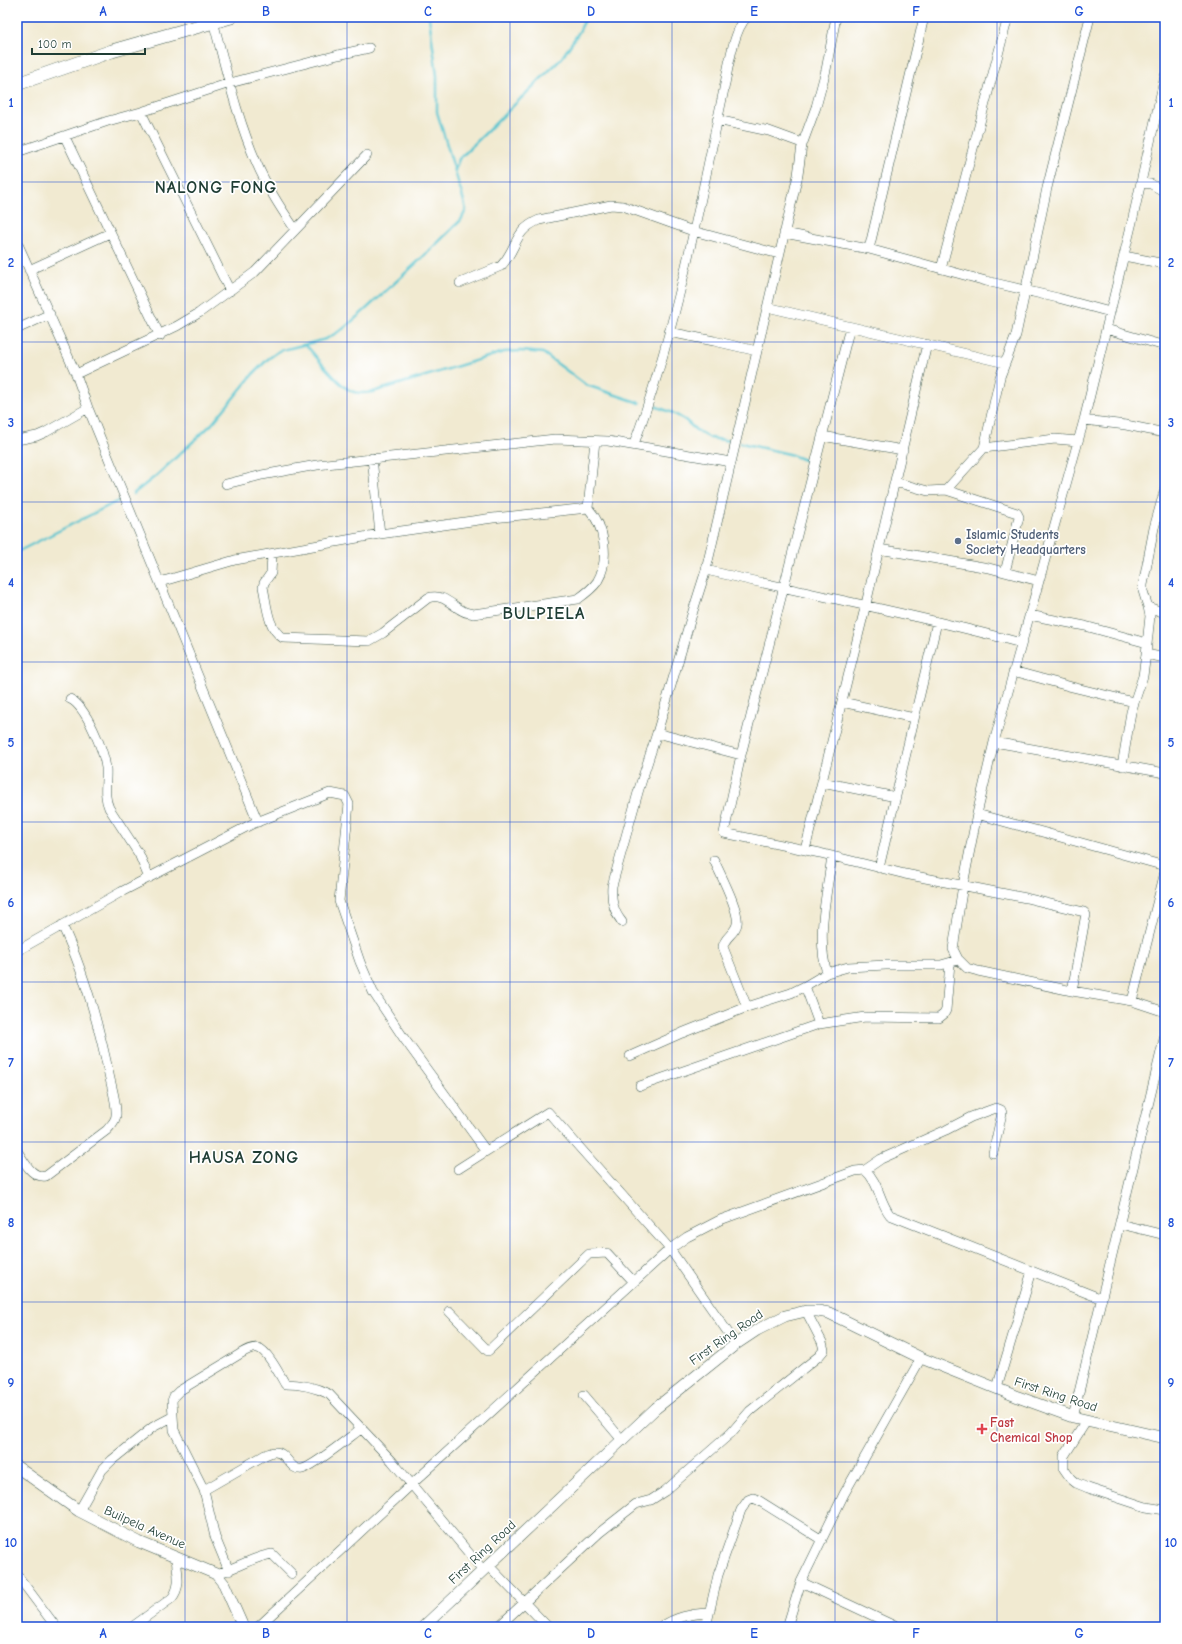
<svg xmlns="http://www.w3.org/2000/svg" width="1182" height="1644" font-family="'Comic Neue',sans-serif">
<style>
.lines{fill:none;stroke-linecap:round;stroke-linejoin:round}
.stream{stroke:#58c5d0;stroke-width:2.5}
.minor-casing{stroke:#3e574c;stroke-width:10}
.tertiary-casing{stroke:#3e574c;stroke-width:12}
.secondary-casing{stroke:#3e574c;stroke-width:14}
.minor{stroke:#fff;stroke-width:9}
.tertiary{stroke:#fff;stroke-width:11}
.secondary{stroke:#fff;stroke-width:13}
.grid{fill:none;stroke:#1d4ed8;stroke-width:1;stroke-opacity:0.55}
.service-dot{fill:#5c6f8a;stroke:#fff;stroke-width:1.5}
.health-dot{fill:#e0444e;stroke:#fff;stroke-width:1.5}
.labels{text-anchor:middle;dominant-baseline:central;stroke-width:3.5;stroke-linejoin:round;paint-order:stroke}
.service-label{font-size:13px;font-weight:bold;fill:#4e5e75;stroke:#fff;text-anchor:start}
.street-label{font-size:13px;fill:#1f3d34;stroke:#fff}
.health-label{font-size:13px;font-weight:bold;fill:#be3a42;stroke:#fff;text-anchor:start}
.district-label{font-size:17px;font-weight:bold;letter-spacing:1px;fill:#1f3d34;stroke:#fff}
.neatline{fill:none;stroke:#1d4ed8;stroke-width:1.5}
.grid-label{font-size:13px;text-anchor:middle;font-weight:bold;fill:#1d4ed8}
</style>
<rect width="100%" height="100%" fill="#fff"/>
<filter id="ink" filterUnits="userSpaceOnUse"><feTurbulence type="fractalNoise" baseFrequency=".025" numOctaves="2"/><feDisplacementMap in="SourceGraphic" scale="8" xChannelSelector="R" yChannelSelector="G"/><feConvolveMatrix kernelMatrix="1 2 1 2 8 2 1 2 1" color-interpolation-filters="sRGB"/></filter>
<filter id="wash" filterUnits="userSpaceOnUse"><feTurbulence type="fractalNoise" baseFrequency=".012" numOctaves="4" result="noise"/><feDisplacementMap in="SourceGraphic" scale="16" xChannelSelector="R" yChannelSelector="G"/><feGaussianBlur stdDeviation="0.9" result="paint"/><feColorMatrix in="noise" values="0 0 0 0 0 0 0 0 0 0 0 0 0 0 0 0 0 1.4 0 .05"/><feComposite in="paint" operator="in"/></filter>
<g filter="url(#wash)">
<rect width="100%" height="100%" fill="#f1ead1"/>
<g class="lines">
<!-- stream -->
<path class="stream" d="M455,170L459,159L561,59L579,32L586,17
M306,345C316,356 341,389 354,392C360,394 366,393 373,392L504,352L521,351L543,353L586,385L640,403
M652,405L673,413L685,420L696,430L710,438L730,441
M741,443L789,454L807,461
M133,494L157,475L212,424L253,374L268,359L279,351L326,339L343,329L364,311L423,257L461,220L466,210L463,198L437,112V76L429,17
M17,552L120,500"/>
</g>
</g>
<g filter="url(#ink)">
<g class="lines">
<!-- minor casing -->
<g class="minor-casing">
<path id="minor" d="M213,21C226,69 237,119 257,164C267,187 281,209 295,229
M1165,76L1132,222L1084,420L994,742L977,814L963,885L953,949L958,959L967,968L978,971L1072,991L1132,1001L1165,1012
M141,112L230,291
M717,120L769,131L802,143
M65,137L160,336
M17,152L108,121L141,112L230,83L338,55L369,48
M1141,183L1151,184L1165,192
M784,233L869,249L986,281L1058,298L1110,312
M17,242L76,374L88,408L258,822
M869,249L924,17
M1124,256L1165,264
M941,269L1008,17
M29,270L110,233
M460,283L501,266C518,248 513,231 539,220L611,205L623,206L693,231L779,254
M767,307L1005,363
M850,327L741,755L724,833L820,853L905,874L1026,898L1084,912L1086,915L1085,919L1072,991
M17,329L50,314
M1106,329L1165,346
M669,332L714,341L757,351
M76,374L177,326L199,313L255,272L367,155
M1084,420L1126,425L1165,433
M822,436L903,450
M17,440L37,436L46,432L88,408
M634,444C676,331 698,212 723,94C727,75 733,29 747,17
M984,448L1055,439L1078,441
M372,458L380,534
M895,482L928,491L946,490L984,448L1000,377L1016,335L1047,188L1090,17
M226,484L262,475L317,465L555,439L608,441L731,462
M946,490L1017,513L1019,517L1005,572
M588,508L595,441
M879,549L989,568L1039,581
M272,554L271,573L264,583L263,587C267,604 267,628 283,638L369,641L383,633L428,598C443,593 451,605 463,611C466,613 470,613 473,614L578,599C585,594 592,589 597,582C610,560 605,526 588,508
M706,570C811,595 917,614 1021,643
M160,582L235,560L380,534L493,518L588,508
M1148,607L1165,613
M1029,615L1085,626L1147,643
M1146,654L1165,658
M1013,671L1072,687L1134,702
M70,699C86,706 104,751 106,768C107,783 103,794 109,808L139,854L149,878
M842,702L914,718
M657,733L693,611L706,570L798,175L802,145L816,107L826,70L836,17
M994,742L1165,773
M1122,766L1131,712L1143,676L1146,654L1150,616L1148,607L1143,591V585L1154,528L1165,489
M822,782L896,797
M977,814L1165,866
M805,850L866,604L927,344
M714,860C720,874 740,911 737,924C735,934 724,937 723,947L747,1007
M879,868L937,622
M622,922C613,911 611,900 612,886L639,789L657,733L741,755
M17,951L121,892L252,824L330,793L345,796L349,804L339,901L360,962L373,992L403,1037L486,1151
M827,973C816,936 827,894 832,856
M805,986L819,1024
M1132,1001L1165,872
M630,1056L682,1033L747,1007L791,993L805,986L827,973L848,967L886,965H941L955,961
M640,1086L819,1024L865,1017L939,1018L944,1014L946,1010L950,963
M17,1151C25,1162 31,1178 46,1176L107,1130C111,1125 116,1121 116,1115C117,1105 112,1088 110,1079C99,1026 85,973 62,925
M458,1169L548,1112L670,1249L736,1344
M865,1170L881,1159L946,1130L971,1117L996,1108L1001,1110L1002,1113L993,1153
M1120,1224L1165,1235
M449,1311L488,1351L589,1254L607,1253L634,1282
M997,1388L1032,1271
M584,1395L622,1440
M1073,1417L1165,1035
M1087,1420L1064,1456V1469L1071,1479L1076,1483L1088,1488L1146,1507L1165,1510
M204,1490L265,1455C268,1454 272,1452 274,1452C287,1451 289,1471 302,1469C313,1467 351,1436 362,1428
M79,1511L102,1470L112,1460L153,1427L172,1417
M488,1565L548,1627
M229,1571L215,1537L204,1490L174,1430L172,1401L174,1396L179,1391L240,1354C245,1351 251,1347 258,1348C267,1350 280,1375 285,1384C301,1384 315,1387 329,1394L392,1461L483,1570
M216,1574C235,1569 253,1557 272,1554L292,1574
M17,1575L56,1627
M801,1582L897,1627
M132,1627L172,1598C182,1585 177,1573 176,1557
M258,1627L412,1484L670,1249L687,1237L720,1220L855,1171L865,1170C879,1182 879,1201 890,1215L1102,1299
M498,1627L599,1533L636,1504L651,1500L665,1491L731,1433L750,1411L819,1356L824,1350L822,1342L806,1311
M661,1627C676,1617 690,1614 708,1613
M706,1627L718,1575L741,1510L748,1500L753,1498L758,1500L822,1540
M787,1627L801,1582L844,1494L921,1358"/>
</g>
<!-- tertiary casing -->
<g class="tertiary-casing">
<path id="tertiary" d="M17,1467L79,1511L139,1542L216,1574L224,1584L243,1627
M423,1627L656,1408L736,1344L757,1330L785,1316L806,1311H818L829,1313L921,1358L1018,1397L1073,1417L1165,1438"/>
</g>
<!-- secondary casing -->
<g class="secondary-casing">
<path id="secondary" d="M17,84L112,51L231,17"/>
</g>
<!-- minor -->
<use href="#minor" class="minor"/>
<!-- tertiary -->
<use href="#tertiary" class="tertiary"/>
<!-- secondary -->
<use href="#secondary" class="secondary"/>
</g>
</g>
<!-- grid -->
<path class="grid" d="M185,17V1627M347,17V1627M510,17V1627M672,17V1627M835,17V1627M997,17V1627M17,182H1165M17,342H1165M17,502H1165M17,662H1165M17,822H1165M17,982H1165M17,1142H1165M17,1302H1165M17,1462H1165"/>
<!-- markers -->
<circle class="service-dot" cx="958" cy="541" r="4"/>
<path class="health-dot" d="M980 1423h4v4h4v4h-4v4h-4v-4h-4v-4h4z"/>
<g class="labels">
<!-- service labels -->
<g class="service-label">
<text x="966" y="534">Islamic Students<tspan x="966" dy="15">Society Headquarters</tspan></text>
</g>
<!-- street labels -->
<g class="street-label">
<text transform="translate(726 1337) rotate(-35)">First Ring Road</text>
<text transform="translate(1056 1394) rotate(18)">First Ring Road</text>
<text transform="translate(145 1527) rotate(24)">Builpela Avenue</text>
<text transform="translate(482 1552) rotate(-43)">First Ring Road</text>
</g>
<!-- health labels -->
<g class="health-label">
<text x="990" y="1422">Fast<tspan x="990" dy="15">Chemical Shop</tspan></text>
</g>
<!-- district labels -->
<g class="district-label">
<text x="216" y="187">NALONG FONG</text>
<text x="544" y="613">BULPIELA</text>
<text x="244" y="1157">HAUSA ZONG</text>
</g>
</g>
<!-- margin -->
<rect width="1182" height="1644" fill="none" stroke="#fff" stroke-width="44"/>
<!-- scale -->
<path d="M32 48v6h113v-6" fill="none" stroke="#1f3d34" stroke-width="2"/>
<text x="38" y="48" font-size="12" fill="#1f3d34" stroke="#ffffff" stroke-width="3" paint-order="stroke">100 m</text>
<rect x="22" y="22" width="1138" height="1600" class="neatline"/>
<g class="grid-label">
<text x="103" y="16">A</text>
<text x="266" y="16">B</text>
<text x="428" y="16">C</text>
<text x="591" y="16">D</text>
<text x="754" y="16">E</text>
<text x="916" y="16">F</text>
<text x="1079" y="16">G</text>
<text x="11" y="107">1</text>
<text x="1171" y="107">1</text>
<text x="11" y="267">2</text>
<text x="1171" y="267">2</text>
<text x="11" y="427">3</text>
<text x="1171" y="427">3</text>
<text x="11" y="587">4</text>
<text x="1171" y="587">4</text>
<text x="11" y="747">5</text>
<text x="1171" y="747">5</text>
<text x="11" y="907">6</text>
<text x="1171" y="907">6</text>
<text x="11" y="1067">7</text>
<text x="1171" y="1067">7</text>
<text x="11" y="1227">8</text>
<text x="1171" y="1227">8</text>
<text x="11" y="1387">9</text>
<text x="1171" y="1387">9</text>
<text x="11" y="1547">10</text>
<text x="1171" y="1547">10</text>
<text x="103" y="1638">A</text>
<text x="266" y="1638">B</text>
<text x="428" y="1638">C</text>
<text x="591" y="1638">D</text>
<text x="754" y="1638">E</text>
<text x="916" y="1638">F</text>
<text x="1079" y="1638">G</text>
</g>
</svg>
